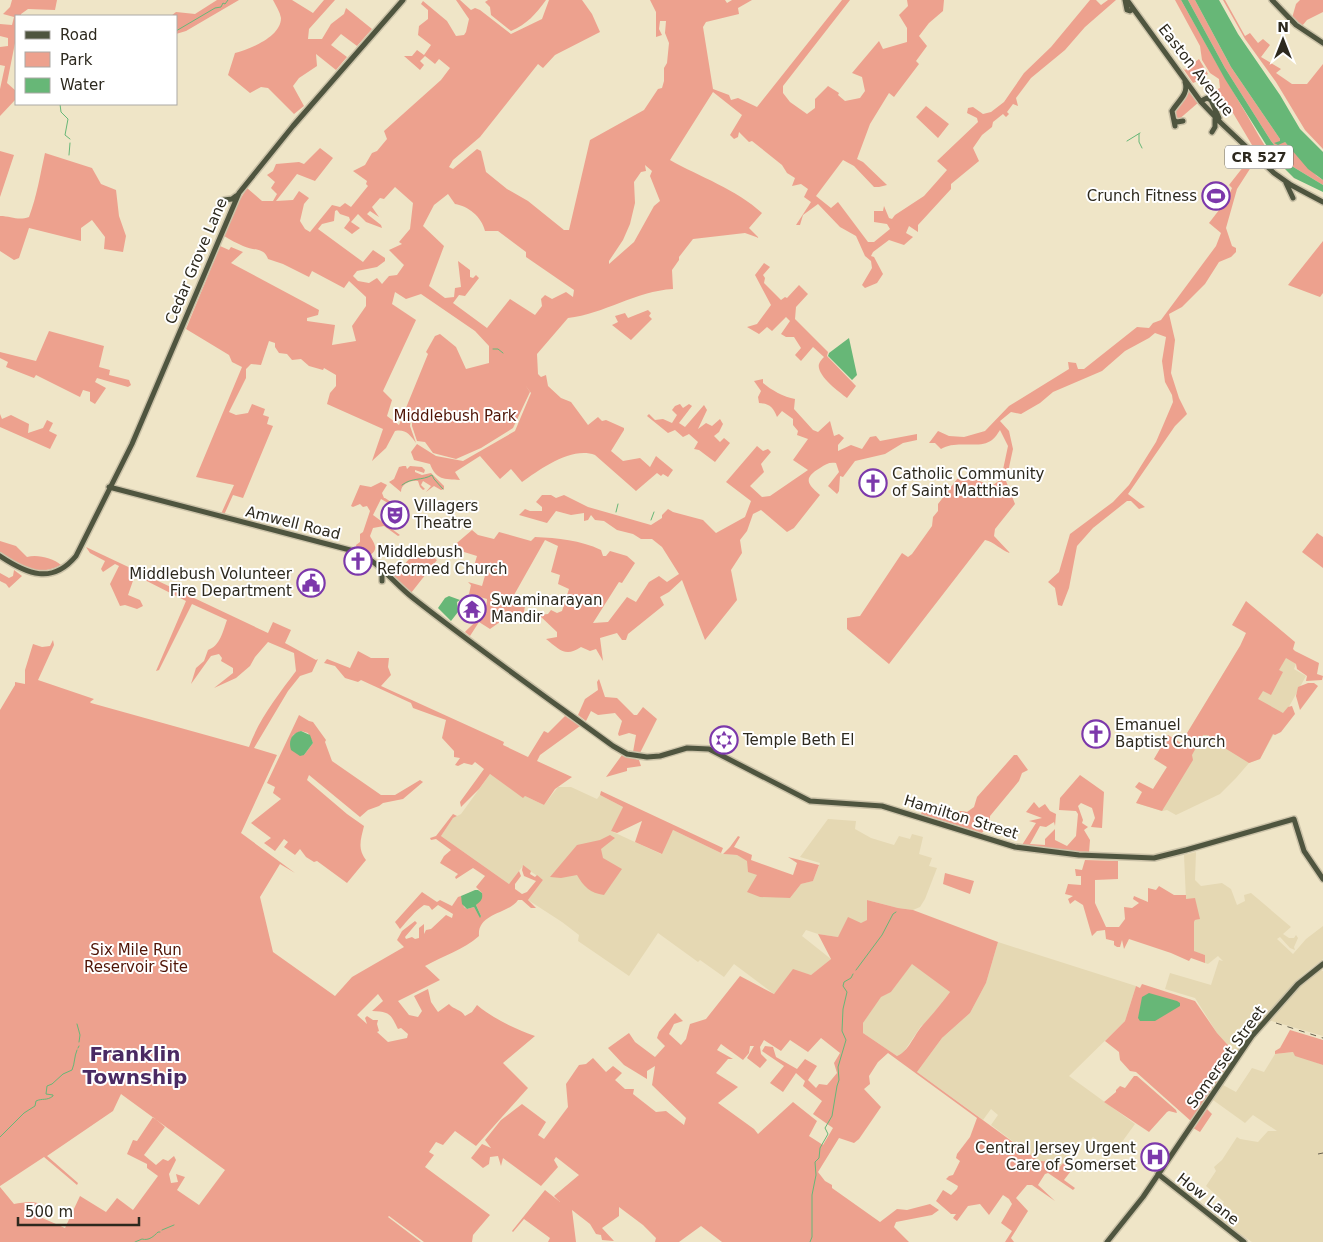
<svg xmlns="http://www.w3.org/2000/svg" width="1323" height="1242" font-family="'DejaVu Sans',sans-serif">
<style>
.built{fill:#e5d8b3}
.green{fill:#eda18e;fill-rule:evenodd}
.water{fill:#67b777}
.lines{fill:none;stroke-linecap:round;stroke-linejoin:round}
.stream{stroke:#67b777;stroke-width:1}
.major-casing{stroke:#ccc3a9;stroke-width:8}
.major{stroke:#4f553f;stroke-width:5}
.rail{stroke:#66604f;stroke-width:1;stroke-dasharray:6 6;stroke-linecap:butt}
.labels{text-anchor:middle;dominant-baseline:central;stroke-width:4;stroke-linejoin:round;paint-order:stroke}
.shield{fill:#fff;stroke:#6c6962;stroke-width:1}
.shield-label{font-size:14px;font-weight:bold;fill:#2d291e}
.street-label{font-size:15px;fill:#2d291e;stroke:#fff}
.poi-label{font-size:15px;fill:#2d291e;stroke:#fff;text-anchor:start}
.park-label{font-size:15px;fill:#4f1406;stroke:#fff}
.district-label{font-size:20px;font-weight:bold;fill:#4a2a63;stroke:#fff}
</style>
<rect width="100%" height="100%" fill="#efe5c7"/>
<!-- built -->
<path class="built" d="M1240,646L1287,658L1296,664L1294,669L1306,676L1260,759L1249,763L1236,778L1220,794L1176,815L1167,810L1162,811L1136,803L1153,789L1167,767L1154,759L1168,735L1181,743Z
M490,774L523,797L525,796L544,805L558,787H571L597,799L600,795L623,807L611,831L661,854L673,830L723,854L737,855L748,861L757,875L778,897L790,898L801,884L813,881L820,863L800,857L828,819L856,821L855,829L871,838L894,845L899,836L910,839L912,834L923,837L919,854L932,858L929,866L937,868L925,899L920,907L913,910L898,908L867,900V920L838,937L818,934L806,930L802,936L831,959L811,975L793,970L774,994L734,964L724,977L700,960L698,962L658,933L629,976L578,941L579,935L562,922L528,900L543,880L523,866L509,884L441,836L453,818L461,814Z
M1196,852L1195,880L1201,886L1222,883L1231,889L1237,905L1245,901L1244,895L1251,893L1291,927L1283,934L1289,938H1294L1296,935L1298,938L1294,947L1295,950L1290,948L1280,937L1277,939L1293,954L1306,939L1323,926V959L1301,976L1258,1023L1247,1038L1239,1028L1230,1039L1240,1049L1236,1054L1217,1033L1195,998L1165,989L1170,973L1211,985L1219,960L1223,961L1218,956L1208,964L1205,963V955L1193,951L1194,922L1195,920L1199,919L1186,899L1184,855Z
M998,942L1136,986L1125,1021L1069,1076L1135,1124L1114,1153L1093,1137L1091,1139L1079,1141L1057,1172L1039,1161L991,1125L998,1115L991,1109L983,1120L917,1072L942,1038L970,1013L986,983Z
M912,963L950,992L926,1023L921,1026L903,1053L897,1056L863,1033V1023L881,996L891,992Z
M1321,970L1323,971V1036L1268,1020L1311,976Z
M1293,1052L1309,1060L1323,1065V1242H1252L1214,1216L1224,1202L1206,1186L1216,1171L1214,1167L1222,1160L1237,1137L1240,1139L1258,1142L1268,1131H1277L1253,1115L1245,1123L1213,1100L1223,1085L1236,1092L1252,1068L1264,1072L1275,1054Z"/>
<!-- green -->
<path class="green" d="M12,0H57L55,10L28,9L21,14V16H16V38L7,83L16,91V99L0,116V89L5,66L0,65V47L8,46V38L0,36V24L12,25L14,17L3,14L10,7Z
M217,0H239L186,31L176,34V16H171L176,12L195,14Z
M273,0H292L313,13L324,0H335L309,29L308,39H322L331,24L344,14L346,8L372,29L357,46L341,34L331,45L347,57L336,70L316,54L317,66L299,78L293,86L304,106L294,114L268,88L261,87L250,93L228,75L235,53C250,49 281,37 281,18C280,12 276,6 273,0Z
M456,0H460L471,10L475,8L480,10L511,34L542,19L549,0H582L592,14L600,32L555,55L543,68L538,64L480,137L453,160L449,167L453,169L477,149L481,151L486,172L507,189L528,201L564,230H569L590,140L644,110L658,89L662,88L664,81V68L667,63L669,43L665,33L666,21H660L659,29L662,35L656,37V12L650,0H725L727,3L732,0H752L738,8L739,14L706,22L703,27L713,89L729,95L731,100L738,98L757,107L842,0H850L783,86V93L790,102L807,114L815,108V99L828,86L839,93L838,95L845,101L860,98L865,91L862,77L852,73L879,41L883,49L907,42V28L899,15L908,6L907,0H944L943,11L929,23L919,36L927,46L916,61L919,64L894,97L889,93L870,124L857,159L863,162L887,185L879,187H874L854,166L843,160L816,196L831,208L838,202L868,242H874L890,229L887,224L874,222V211H883L884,206L889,218L892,219L895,215L924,196L947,170L937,161L978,122L977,118L967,113L968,108L973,107L983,114L991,112L1004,102L1024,73L1051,47L1090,0H1096L1101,5L1108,0H1116L1085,27L1065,50L1031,78L1016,98L1018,106L1013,104L1007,112L1009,114L1006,117L1003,114L993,122L992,127L982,135L973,148L979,161L951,184V189L918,225V232L909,226L906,233L913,237L904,245L889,240L873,252L871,256L874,257L883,274L877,283L865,288L862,285L872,268L871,261L865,256L856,236L840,227L818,204L803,215L800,225H796L811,202L804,197L808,189L801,184L792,186L795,178L787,173L782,165L752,141L749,142L739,132L738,137L734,139L730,135L742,115L713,92L670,160C700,177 736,189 762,213L749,228L759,238L745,233L693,239L679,257V260L672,270L673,289C636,291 604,314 568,318L537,354L538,374L541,377L546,375L548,386L561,398L571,402L588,425L598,417L602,421L606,420L624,428V430L611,451L623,461L640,458L650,467L656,456L673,470L668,477L663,474L661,476L657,473L636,491L595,455C572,446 540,469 522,482L511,469L500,479L480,456L455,472L460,480C444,479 436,480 430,464L414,460L411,452L417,444L436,456L463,461L515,431L531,393L525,385L530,392L513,428L481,448L456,459L433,453L425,442L417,441L412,426V410L410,426L416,443C410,435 406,429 395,431L386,448L372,461L383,429L327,404L330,393L336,386V375L324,368L323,370L309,366L301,359L292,360L287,354L279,353L275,347V343L269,341L261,365L251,364L246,369V378L229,412L236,415L248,413L252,404L265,409L263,415L269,417L267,424L273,426L243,498L233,495L224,515L221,514L234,485L196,477L242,367L232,362L229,355L186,329L220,246L229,250L231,247L243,252L231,263L319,310L318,315L307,318V321L335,325L332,345L356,341L352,326L366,306V297L349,281L344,288L312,271L309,277L283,264L268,259C264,247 253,251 243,246C237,243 230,240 224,236L236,206L247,188L262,201H273L277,194L271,188L275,182L267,175L273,171L276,164L299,162L304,164L320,148L333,158L315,181L297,174L276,201L293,200L299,191L309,198L304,204L300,221L305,229L310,232L332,205L340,207L345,203L351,207L368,186L366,184L367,181L353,171L365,165L372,153L377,151L387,139L384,131L441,80L450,68L439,59L435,64L425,56L420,61L424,65L420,70L404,56H412L417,50L424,55L431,45L418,35L419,26L428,19V10L421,4L423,1L447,21L456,36L464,35L466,32L469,19ZM645,165L652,171L650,176L660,201L654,206L634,242L609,264V261L623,240L630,224L635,203L634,182L641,172L646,171ZM395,187L413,203L410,229L399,242L402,244L389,250L404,265L397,275L389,276L382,284L377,278L369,283L358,281L353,276L357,271L377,267L385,261V258L373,250L363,262L318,229L322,224L334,221L335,211L337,210L340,214L349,217L350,220L344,228L352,234L360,228L351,222L358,214L366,222L382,228L381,225L367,214L370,211L379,217L372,207L380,198L384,199ZM448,194L455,204C468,206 482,217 485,231H498L526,252V257L574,290L573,297L566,292L552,299L545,295L541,299L542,306L535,315L510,299L487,328L453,303L459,295L465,296L479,278L476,275L473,278L470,277V270L458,261L461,287L455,288L454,297L445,298L429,286L444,246L423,226L434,205ZM395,292L406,299L421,294L475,331L489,346V363L466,369L456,347L440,334L435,336L426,352L428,354L399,425L387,416L392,400L383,391L416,320L392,304Z
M488,0H546C536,14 527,24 511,31L491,15L490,7L485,2Z
M1175,0H1181C1202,37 1222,74 1244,110C1256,130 1266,151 1282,168L1279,169L1252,145L1233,113L1221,108L1217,99L1211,95V92L1220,88L1219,79L1210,73L1202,60L1200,46Z
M1188,0H1195L1231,67L1280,139V141L1285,142L1317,176L1323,180V185L1290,165L1271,141L1225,68Z
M1223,0H1225L1245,36L1250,33L1258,43L1263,39L1270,45L1261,57L1281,69L1276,73L1292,84H1307L1323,64V149L1305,130L1276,82L1245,39Z
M1300,0H1323V12L1307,20L1302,26L1292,18L1296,4Z
M1199,59L1208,74L1198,79V81L1193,83L1182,67L1185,70Z
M1188,88L1199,102L1177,121C1169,110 1182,98 1188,88Z
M926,106L949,124L938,138L916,117Z
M0,151L14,155L0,197Z
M45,153L92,168L101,184L116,190L119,216L126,236L123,252L104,249L105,237L92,220L81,228V241L29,228L19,258L14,260L0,251V216C11,216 18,221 29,217C37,196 40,175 45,153Z
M1251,157L1255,161L1237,189L1226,228L1232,246L1236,248V252L1231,257L1219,262L1205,284L1182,307L1169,314L1175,340L1171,373L1179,398L1187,414L1175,426L1128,494L1145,507L1139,509L1131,501H1127L1093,528L1077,546L1069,588L1062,606L1058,605L1055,588L1048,582L1059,572L1070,534L1113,502L1129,485L1156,442L1173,402L1172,395L1165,382L1162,361L1166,337L1155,333L1149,338L1125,351L1102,371L1053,392L1040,403L1021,414L1011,412L1000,421L1009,431L1013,449L1006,481L1015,504L995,529L994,536L1010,553C1000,550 995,542 985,540L889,664L847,629V618L860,616L902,553L908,557L912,554L932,526L933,517L938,511V504L957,479L967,476L992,486L1001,479L1008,446L1000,430C998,433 995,438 992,440C979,450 957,439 941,449L935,443H929L938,431L949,436L964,437L985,431L1009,406L1069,369L1068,362L1076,363L1078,369H1084L1137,327L1149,328L1153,323L1161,320L1216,246L1221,233L1209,223L1226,201L1232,188L1229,185Z
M1323,241V293L1320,297L1288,285Z
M764,263L770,267L763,275L765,278L764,283L781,300L785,297L787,298L799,285L808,294L796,307L795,319L828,352L827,356L856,386L847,398C839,392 816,375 819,364C820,361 822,359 824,357L813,347L801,361L795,355L801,348L794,337H786L781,334L790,321L786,317L772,331L767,327L759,334L747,327L757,324L771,305L755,275Z
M648,310L651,313L649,316L652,319L631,340L612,325L618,322L615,316L625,313L628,318Z
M49,331L104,346L99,367L110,370L109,375L129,380L131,385L128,387L97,378L95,382L106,388L95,404L90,401V392L83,390L80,397L36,375L34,378L6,367L8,362L0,358V352L36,361Z
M763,379V383C771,390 784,397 795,399L794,409L813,430L818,432L830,421L834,436L839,434L844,438L838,445V451L851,445L862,449L870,437L876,436L880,441L917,434V440L903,443L885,454L855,461L843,477L840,476L839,491L837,494L828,486L839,472L836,463C829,462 826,464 820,468C803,478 807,484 820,495L794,528L787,532L761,510L753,514L747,531L740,540L742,553L731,570L737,600L705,640L682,580L669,592L660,597L664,605L628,634L626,640H622L617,633L600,638L603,661L596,649L590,651L581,647C565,658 559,649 546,639L557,637V632L539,615L548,614L551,610L557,613L562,611L569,589L558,584L560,575L551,572L558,546L545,540L514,595L521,600L525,606L523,618L511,614L490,629L479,622L470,636L465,632C474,623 487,613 487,599L469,594L471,585L468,582L482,586L486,572L473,569L477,556L451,548L472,530L478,535L494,539L499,532L531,541L535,537C558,538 580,540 601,550L603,556H606L610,551L627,556L635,563L622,583L619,582L593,623L608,622L627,597L636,602L649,582L659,576L667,582L679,574L662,547L652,539H641L633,534L617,530L604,521L595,520L591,515L588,520L584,521V513L571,515L556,511L547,523L519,515L525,509L530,511H542V507L536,502L542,495H551L556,498L564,495L588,507L651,525L662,518V515L668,509L673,512L703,520L716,533L745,517L751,501L726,482L757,446L763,451L768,449L771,452L761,464L764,472L750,486L762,497L770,496L808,470L793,460L808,439L797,435L798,431L793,425V419L782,411L777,417C773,407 770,404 759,403L758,397L761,391L754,381Z
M680,404L683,408L689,404L692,406L679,423L685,427L704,405L707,410L698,429L706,423L712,426L720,419L723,424L719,432L714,436L720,442L724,438L730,443L715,462L699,450L694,449L698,442L689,434L683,437L675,430L668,433L647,416L649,414L655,420L663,419L672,423L677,415L672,410L675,406Z
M0,414L2,419L11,415L29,424L28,433L43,428L47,420L53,423L49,431L57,435L50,449L0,427Z
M403,466H406L407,469L410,466L422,467L425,470L424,473L415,470V472L422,475L431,473L444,486V489L441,490L434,486L426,492L431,486L423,481L421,485L425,489L423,490L420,487L418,481C410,480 401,484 401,492L389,482L394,479L399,467Z
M381,482L387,485L382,493L384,498H385L391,502L388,503L381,499L373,515L400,535L398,536L384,526L373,528L370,536C373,542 380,549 370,555L357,550L356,545L360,542V534L363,532L370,511L367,506L363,507L360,504L353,507L351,506L360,485L371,487Z
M1317,533L1323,537V568L1302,552Z
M0,541L16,546L27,557C37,554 53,558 61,565C38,578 19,565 0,552Z
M86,547L268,633L273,622L291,630L285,643L316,660L318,659L312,672L300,676L288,691L254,748L277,755L241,833L295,873L280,864L260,897L273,952L335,996L352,977L404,947L397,940L402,931L415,921L417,923L405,937L406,939L412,937L415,939L419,938V928L424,924V934L426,930L431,929L446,915L452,918L453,914L438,905L432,910L429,906L424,905C415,911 408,920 400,929L395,922L422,892L437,902L440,900L452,906L458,897L461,896L464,907L467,909L474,907L480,917L481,916L476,905L482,893L476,887L485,876L473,868L456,879L455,877L458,874L440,863L444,856L451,850L436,839L431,840L430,838L436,836L453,814L457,816L453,818L441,836L509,884L519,871L521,876L515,884V889L522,894L527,892L536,881L524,876L522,870L523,865L531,871L530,874L535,877L537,875L543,880L528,900L536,908H531L522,900H518C509,914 477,913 479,936C463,950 443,956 425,966L440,980L398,1001L409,1015L418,1017L422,1011L414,996L428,989L431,1002L438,1012L449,1004C454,1010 461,1009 465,1016L472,1012L477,1005C495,1020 514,1028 535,1036L503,1063L528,1088L476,1146L455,1131L443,1145L436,1142L429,1152L434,1155L425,1167L490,1215L473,1235L472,1242H424L389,1216L388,1217L421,1242H0V1187L14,1204C25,1202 35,1200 45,1206L35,1210L31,1213L65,1228L80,1196L106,1212L117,1198L133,1210L158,1176L147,1168V1164L127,1154L133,1140L137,1141L153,1117L165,1127L144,1155L156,1165L163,1159L168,1161L174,1156L176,1160L169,1174L171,1183L178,1182L176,1174L185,1177L177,1190L199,1205L225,1170L121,1094L113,1111L47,1156L78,1183L77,1185L44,1157L0,1186V710L15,685V682L25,684V670L33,644L42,647L50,646L53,640L54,645L38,680L94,699L90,702L91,703L249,747C259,719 278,695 296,671L294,653L268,642L255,657L250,666L236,678L214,688L233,673V668L221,661L222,658L219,654L211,656L191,684L196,668L204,661L208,650C220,646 223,631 227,620L192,604L159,670L156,671L186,601L135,575L128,595L140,600L143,606L137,609L125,605L120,606L110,584L119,566L115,564L103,572L101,569L105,561L90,553ZM378,994L383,1001L372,1011C390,1012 390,1013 398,1029L401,1028L408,1034L407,1038L388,1042L377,1032L379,1031L377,1024L378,1020H373L367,1016L365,1018L367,1024L357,1015Z
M420,547L437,560L411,593L392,578Z
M14,570L22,576L9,588L6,584L0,581V573L9,578L13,576Z
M1246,601L1295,642L1293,649L1295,651L1319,663L1317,674L1323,676L1322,680L1306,681L1307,676L1297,669L1296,664L1286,658L1279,670L1283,672L1271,695L1263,691L1258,699L1283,713L1288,707L1292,706L1295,714L1281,732L1275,735L1273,734L1260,759L1249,763L1215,742L1216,740L1207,735H1203L1192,755L1193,760L1162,811L1136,803L1142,792L1135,787L1139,782L1153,789L1167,767L1154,759L1168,735L1181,743L1240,646L1246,633L1232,625Z
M358,651L371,658H389L388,667L391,675L381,686L504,742L503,745L528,757L544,731L548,733L565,716L561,713L580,726L540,755L537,761L572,777L555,789L544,805L525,796L523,798L490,774L479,789L461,807L460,802L484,769L475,762L472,765L464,763L458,766L455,765L460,758L454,757V751L442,738L446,720L413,708L411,703L361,680L358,682L345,678L335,666L324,663L327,659L350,668Z
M599,679L605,697L617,698L634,715H637L643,707L657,719L640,753L633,752L636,735L629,733L619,736L618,734L622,721L615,713L598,715L591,711L586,721L578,715L585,699L598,690L597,682Z
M1308,683H1314L1318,686L1300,710L1296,696L1298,687Z
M299,715L309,721L313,722L326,740L325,742L332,761L381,795H395L420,780L423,782L403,799L383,803L379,806L368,810L360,817L309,775L307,780L347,814L364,826C361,839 357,848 366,860L347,883L317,861L314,862L306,857L300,849L295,855L284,847L288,842L284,839L275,851L264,843L271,838L251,823L281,799L273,793L275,787L267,783ZM301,731L308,733L313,743L304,755L290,744L293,735Z
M622,755L639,760L641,766L627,768V771L606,777Z
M1014,755H1017L1028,770L1022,773L1019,781L990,816V822L982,833L921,814L924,808C940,804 935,811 947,812C954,812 958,810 967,812L974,807L977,797Z
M1080,775L1104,792L1102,828L1091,827L1095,818L1092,808L1081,803L1078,806L1083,820L1082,823L1088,827L1084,830L1090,840L1089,853L1022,845L1036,823L1029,821L1042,818L1026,812L1034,802L1039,808L1045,804L1050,811L1056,814L1055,826L1054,822L1046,827L1040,826L1030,844L1045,845V839L1055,829V840L1067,846L1076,836L1078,814L1076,811L1059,810L1060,798Z
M601,791L723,848L721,853L673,830L662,854L635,842L642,821L617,833L611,831L623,807L600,795Z
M610,835L615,838L601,849L603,858L622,869L604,895C590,893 584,887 577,875L561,878L550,877L577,845L600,840Z
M738,836L740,837L734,847L752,855L751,860L793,875L797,863L788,857L819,865L813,881L801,884L790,898L760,897L747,892L757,875L748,872L747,861L737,855L723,854L730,847Z
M1085,860L1118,861V879L1095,880V903L1106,927H1119L1125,919L1124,907L1132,908L1139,903L1133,899L1134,896L1148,902V888L1156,890L1159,886L1174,895H1186V899L1195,898L1200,919L1195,920L1194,922V951L1205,955V963L1191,958L1189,961L1171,953L1129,939L1124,949L1122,940L1120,947H1117L1114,945V941L1106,939L1105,930L1097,931L1092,936L1083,905L1075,900L1070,904L1068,899L1073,896L1065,894L1068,884L1081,885V876H1076L1075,869L1082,870Z
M945,873L974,881L970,894L943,884Z
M867,900L898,908L913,910L998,942L986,983L970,1013L942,1038L917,1072L1039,1161L1054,1162L1056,1163L1052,1170L1056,1172L1063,1163L1067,1166L1074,1161L1077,1163L1064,1180L1075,1188L1073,1190L1048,1173L1045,1174L1038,1185L1055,1201L1032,1185H1027L1016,1198L1028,1211L1011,1238L1014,1242H1005L1012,1231L1001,1223L1012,1204L1009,1199L1003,1195L989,1215L980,1204L968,1206L957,1221L953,1218L956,1214H951L936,1201L943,1190L951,1195L957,1189L958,1186L946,1179L949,1176L953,1175L960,1161L956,1158L957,1154L970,1137L977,1118L888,1053L878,1062L869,1076L870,1084L864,1089L881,1107L859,1139L854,1143L839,1138L818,1172L825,1181L832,1185V1188L880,1222L897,1209L907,1210L930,1204L939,1210L932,1215L896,1222L894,1227L909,1242H722L701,1226L679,1242H655L656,1238L643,1225L619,1207V1216L602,1228L614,1241L602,1240L601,1235L596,1234L590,1224L572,1210L576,1242H548L550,1238L524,1219L513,1232L512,1231L545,1190L560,1202L554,1196L579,1175L556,1157L554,1160L558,1167L541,1186L503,1158L501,1166L498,1156L490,1157L489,1164L483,1168L471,1158L482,1144L491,1148L485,1140L501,1120L522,1104L546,1122L538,1135L544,1139L568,1107L566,1084L579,1065L586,1064L593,1058L606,1072L613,1066L622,1073L615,1080L625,1089H634L633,1094L656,1112L666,1111L684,1125L686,1118L652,1085L655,1066L647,1071V1079L624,1065L608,1048L629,1033L635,1042L655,1057L665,1046L657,1038L659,1032L675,1013L683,1021L674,1024L669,1034L681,1045L686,1039L690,1024L706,1019L740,976L774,994L793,969L811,975L831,959L818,934L838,937L848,917L861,923L867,920ZM912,964L950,992C941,1004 932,1015 922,1026C914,1035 909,1051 897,1056L863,1033V1023L881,997L891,992ZM821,1038L840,1053L834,1063L837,1073L827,1085L819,1084L816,1088L808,1080L817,1066L805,1059L797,1069L776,1057L773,1047L765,1046L762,1051L784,1066L770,1083L783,1092L796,1073L805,1081L803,1086L822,1101L813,1114L833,1128L823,1145L809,1136L817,1121L793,1102L758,1134L754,1129L718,1103L738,1087L716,1073L728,1059H733L717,1050L721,1044L743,1060L749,1053L750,1046H754L747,1058L760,1068L767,1060L761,1054L760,1047L764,1040L781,1051L790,1040L808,1052Z
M1142,984L1195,1001L1217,1033L1236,1054L1192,1122L1136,1072L1130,1071L1120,1060L1119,1052L1105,1041L1125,1021L1136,986L1140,988Z
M1290,1030L1323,1040V1065L1295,1056L1293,1052L1275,1054V1051L1280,1048Z
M1134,1076H1137L1176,1110L1177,1113L1169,1111L1167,1112L1149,1132L1104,1102L1116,1092V1090L1120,1086L1125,1088Z
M1206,1108L1212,1114L1200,1132L1193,1128Z"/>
<!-- water -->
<path class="water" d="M1181,0H1188L1225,68L1271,141L1290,165L1323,185V192L1294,178L1275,159L1225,79Z
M1195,0H1219L1238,34L1280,95L1300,129L1323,152V180L1308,169L1285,142L1278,145L1274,143L1280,141V139L1231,67Z
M849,338L857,375L852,380L828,356L829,353Z
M449,596L460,600L457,602L458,612L451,621L438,608L445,598Z
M301,731L310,735L313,743L304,755L300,756L291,750C288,741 292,733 301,731Z
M475,890H478L482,893C483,899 481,901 476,905L481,916L480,918L474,907L467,909L462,904L461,896Z
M1149,993L1177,1001L1180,1003V1006L1155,1021H1140L1138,1018L1142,997Z"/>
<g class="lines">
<!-- stream -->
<path class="stream" d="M176,31L215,8L221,7L223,3L225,4L228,0
M60,104L61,112L68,119L65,135L70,139
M1139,134V142L1142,148
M1127,141L1140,133
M69,155L70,143
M493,349H498L503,353
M402,485C412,477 422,481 432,475L434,479L443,489
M616,512L618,504
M651,520L654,512
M856,970L882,935L893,914L896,912
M77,1024L80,1035L79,1042
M78,1048L79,1046
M0,1137L24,1113L35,1106L36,1101C42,1098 47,1101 53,1096V1095L46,1094L47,1086L52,1084L63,1074L72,1070C75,1063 74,1057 77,1050
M162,1230L174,1225
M135,1242L142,1239C149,1241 154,1236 158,1232H160
M810,1242L812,1237V1195L816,1175L815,1162L819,1158L820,1148L828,1134L825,1128L832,1116L837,1086L839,1080L838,1067L846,1040L842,1031L843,1009L847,992L843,986L844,982L851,978L853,974"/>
<!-- major casing -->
<g class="major-casing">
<path id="major" d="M1125,0L1127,10L1130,11L1133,9
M1127,0L1201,102L1221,123L1274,173L1291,185L1323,202
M1272,0L1296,25L1323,43
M1203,100L1207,98L1211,100L1219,118
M1174,120L1177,122L1183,121
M1175,126L1172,111C1178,101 1189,94 1185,82
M1212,132L1215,127V119
M1286,183L1293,198
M224,200L232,199L236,196
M109,487L350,550C376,557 392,582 413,598C478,649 546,697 613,746L627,754L647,757L660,756L687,748L709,749L810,801L882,806L1015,847L1079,855L1154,858L1186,850L1294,819L1304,851L1323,879
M0,556C27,574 52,585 76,556L132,444L239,193L293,126L403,0
M382,581V571
M1158,1174L1244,1242
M1107,1242L1143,1197L1252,1036L1298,984L1323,964"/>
</g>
<!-- major -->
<use href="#major" class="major"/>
<!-- rail -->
<path class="rail" d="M1276,1023L1323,1038
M1318,1154L1323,1153"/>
</g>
<!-- icons -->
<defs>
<g id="stadium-ring" transform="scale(1.4375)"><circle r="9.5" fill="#fff" stroke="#7c38ab" stroke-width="1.5"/><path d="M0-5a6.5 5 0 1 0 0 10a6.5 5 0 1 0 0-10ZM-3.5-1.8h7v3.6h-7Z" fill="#7c38ab"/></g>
<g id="church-ring" transform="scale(1.4375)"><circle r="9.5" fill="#fff" stroke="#7c38ab" stroke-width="1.5"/><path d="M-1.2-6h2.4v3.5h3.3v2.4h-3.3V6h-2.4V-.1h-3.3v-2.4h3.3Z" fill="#7c38ab"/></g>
<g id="theatre-ring" transform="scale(1.4375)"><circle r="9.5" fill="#fff" stroke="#7c38ab" stroke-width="1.5"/><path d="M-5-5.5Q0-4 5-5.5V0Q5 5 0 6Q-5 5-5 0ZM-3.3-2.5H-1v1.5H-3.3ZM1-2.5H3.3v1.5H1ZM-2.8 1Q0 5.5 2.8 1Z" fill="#7c38ab"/></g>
<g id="civic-ring" transform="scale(1.4375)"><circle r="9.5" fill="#fff" stroke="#7c38ab" stroke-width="1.5"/><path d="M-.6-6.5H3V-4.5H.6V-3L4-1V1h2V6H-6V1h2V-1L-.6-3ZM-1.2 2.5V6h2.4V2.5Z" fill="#7c38ab"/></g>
<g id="temple-ring" transform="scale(1.4375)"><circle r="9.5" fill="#fff" stroke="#7c38ab" stroke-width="1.5"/><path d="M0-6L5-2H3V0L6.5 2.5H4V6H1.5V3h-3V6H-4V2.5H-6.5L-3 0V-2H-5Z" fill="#7c38ab"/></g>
<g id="synagogue-ring" transform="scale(1.4375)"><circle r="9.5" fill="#fff" stroke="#7c38ab" stroke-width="1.5"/><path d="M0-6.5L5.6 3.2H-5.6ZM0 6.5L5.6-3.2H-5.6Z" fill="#7c38ab"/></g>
<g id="hospital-ring" transform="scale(1.4375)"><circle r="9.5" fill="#fff" stroke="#7c38ab" stroke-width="1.5"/><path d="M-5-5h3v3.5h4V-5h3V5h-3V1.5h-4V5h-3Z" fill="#7c38ab"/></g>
</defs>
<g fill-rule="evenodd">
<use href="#stadium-ring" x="1216" y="196"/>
<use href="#church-ring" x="873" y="483"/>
<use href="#theatre-ring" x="395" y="515"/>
<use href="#church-ring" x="358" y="561"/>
<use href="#civic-ring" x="311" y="583"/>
<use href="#temple-ring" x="472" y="609"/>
<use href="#church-ring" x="1096" y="734"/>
<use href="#synagogue-ring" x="724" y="740"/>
<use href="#hospital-ring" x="1155" y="1157"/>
</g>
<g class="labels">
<!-- shield labels -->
<rect class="shield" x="1225" y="145.5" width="68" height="23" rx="4"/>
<g class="shield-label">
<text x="1259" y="157">CR 527</text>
</g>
<!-- street labels -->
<g class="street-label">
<text transform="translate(1196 70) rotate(52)">Easton Avenue</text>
<text transform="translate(196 261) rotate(-67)">Cedar Grove Lane</text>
<text transform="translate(293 523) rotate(14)">Amwell Road</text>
<text transform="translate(961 817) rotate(17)">Hamilton Street</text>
<text transform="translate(1226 1057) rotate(-54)">Somerset Street</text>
<text transform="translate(1208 1199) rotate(38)">How Lane</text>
</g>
<!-- poi labels -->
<g class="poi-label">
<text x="1197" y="196" text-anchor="end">Crunch Fitness</text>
<text x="892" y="474">Catholic Community<tspan x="892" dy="17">of Saint Matthias</tspan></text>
<text x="414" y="506">Villagers<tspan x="414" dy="17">Theatre</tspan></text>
<text x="377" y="552">Middlebush<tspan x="377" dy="17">Reformed Church</tspan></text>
<text x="292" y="574" text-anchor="end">Middlebush Volunteer<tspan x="292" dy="17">Fire Department</tspan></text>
<text x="491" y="600">Swaminarayan<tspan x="491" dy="17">Mandir</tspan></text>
<text x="1115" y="725">Emanuel<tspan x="1115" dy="17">Baptist Church</tspan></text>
<text x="743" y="740">Temple Beth El</text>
<text x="1136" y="1148" text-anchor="end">Central Jersey Urgent<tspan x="1136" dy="17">Care of Somerset</tspan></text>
</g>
<!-- park labels -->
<g class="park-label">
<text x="455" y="416">Middlebush Park</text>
<text x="136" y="950">Six Mile Run<tspan x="136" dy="17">Reservoir Site</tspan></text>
</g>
<!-- district labels -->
<g class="district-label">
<text x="135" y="1054">Franklin<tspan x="135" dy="23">Township</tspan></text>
</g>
</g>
<!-- legend -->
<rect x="15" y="15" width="162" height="90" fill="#ffffff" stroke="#aba9a5"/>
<rect x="25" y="31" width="25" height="8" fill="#4f553f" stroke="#aba9a5"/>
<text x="60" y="40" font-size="15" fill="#2d291e">Road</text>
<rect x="25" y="52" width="25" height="15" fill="#eda18e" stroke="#aba9a5"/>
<text x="60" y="65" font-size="15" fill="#2d291e">Park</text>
<rect x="25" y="78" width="25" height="15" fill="#67b777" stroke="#aba9a5"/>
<text x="60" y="90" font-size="15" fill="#2d291e">Water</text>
<!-- north arrow -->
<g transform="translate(1283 40)" stroke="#ffffff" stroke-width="4" paint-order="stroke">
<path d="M0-4L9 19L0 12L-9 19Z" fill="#2d291e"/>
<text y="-8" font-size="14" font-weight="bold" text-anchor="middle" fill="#2d291e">N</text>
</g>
<!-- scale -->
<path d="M18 1217v8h121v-8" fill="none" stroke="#2d291e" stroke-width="2.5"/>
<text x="25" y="1217" font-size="15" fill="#2d291e" stroke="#ffffff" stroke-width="4" paint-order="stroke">500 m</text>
</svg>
